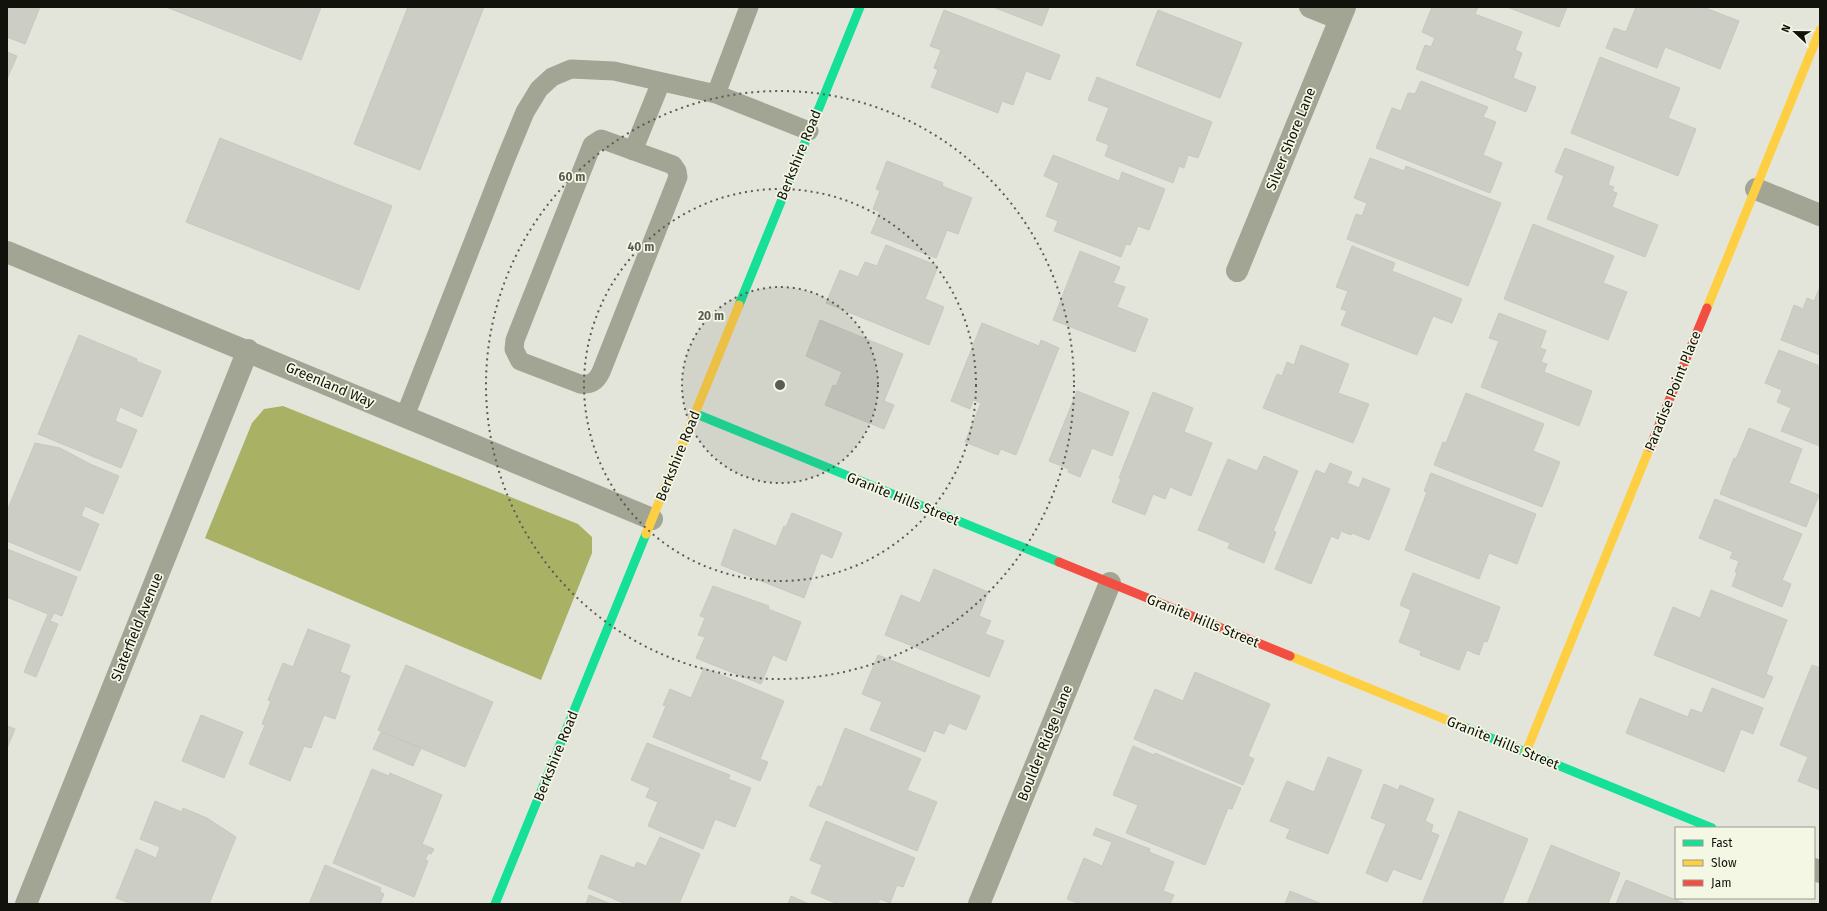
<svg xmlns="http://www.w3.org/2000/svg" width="1827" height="911" font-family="'Fira Sans',sans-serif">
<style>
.water{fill:#a9b165}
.building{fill:#cccec6;stroke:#c7c8c1}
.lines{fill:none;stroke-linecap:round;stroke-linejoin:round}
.lane{stroke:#a2a594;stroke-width:19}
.street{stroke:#a2a594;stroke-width:22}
.fast{stroke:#16e098;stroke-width:9}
.slow{stroke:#ffcf43;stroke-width:9}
.jam{stroke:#f24e42;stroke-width:9}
.ring{fill:none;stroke:#5a5c54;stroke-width:2;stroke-dasharray:2 4}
.labels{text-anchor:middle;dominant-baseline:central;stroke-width:3.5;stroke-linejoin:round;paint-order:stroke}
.street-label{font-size:14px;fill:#11120c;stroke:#f3f7e4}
.centre{fill:#5a5c54;stroke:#f3f7e4;stroke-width:2}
.ring-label{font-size:12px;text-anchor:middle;font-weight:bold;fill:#5a5c54;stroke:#f3f7e4;stroke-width:3.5;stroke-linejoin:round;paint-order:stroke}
</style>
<rect width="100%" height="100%" fill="#e3e5db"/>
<!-- water -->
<path class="water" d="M283,406L578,524L592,537V553L541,680L205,538L252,423L264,409Z"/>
<!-- building -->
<path class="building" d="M7,7H40L25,44L7,37Z
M166,7H321L301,60Z
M408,7H484L420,170L354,144Z
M993,7H1049L1042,26Z
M1432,7H1478L1475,14L1522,32L1515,50L1522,53L1513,78L1536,87L1526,112L1416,69L1425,45L1431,47L1435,38L1422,32Z
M1507,7H1567L1559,27Z
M1636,7H1703L1739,21L1720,69L1665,47L1657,68L1606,48L1614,28L1626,32Z
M944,10L1060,55L1050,80L1026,71L1013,105L1002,101L998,113L931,87L938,70L934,68L941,50L930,46Z
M1158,10L1242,43L1220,98L1136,65Z
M7,52L17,56L7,79Z
M1600,57L1680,88L1668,118L1696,129L1678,176L1571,133Z
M1097,77L1212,122L1198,158L1188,155L1184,168L1179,166L1173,183L1105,156L1109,145L1096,140L1109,108L1088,100Z
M1421,81L1488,107L1483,117L1496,122L1483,155L1502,163L1490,193L1376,148L1392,108L1401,111L1408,93L1415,94Z
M220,138L392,206L359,290L186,222Z
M1565,148L1614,167L1608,185L1614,187L1612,191L1617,193L1612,207L1658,225L1645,257L1547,219L1564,176L1555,172Z
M1053,155L1119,181L1122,172L1165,189L1149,230L1138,226L1130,245L1126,244L1121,257L1054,231L1058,221L1046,216L1059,183L1044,176Z
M1370,158L1404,171L1406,166L1501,203L1468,286L1347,239L1356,214L1362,216L1367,203L1354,198Z
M887,161L943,183L942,186L972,198L958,234L947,230L936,258L871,233L880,212L873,209L880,191L876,189Z
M1533,224L1614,256L1603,283L1627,292L1608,340L1504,299Z
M886,245L938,266L925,299L944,307L929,345L826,303L840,270L858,277L865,262L877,266Z
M1352,246L1395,263L1392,271L1462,299L1452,323L1433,316L1417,355L1341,325L1347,311L1341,309L1348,291L1336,287Z
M1080,251L1120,267L1113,283L1125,287L1117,307L1148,319L1135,352L1053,320Z
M1820,287V355L1781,340L1794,305L1803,309L1807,298L1814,301Z
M1499,313L1546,331L1540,348L1546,350L1541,362L1547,364L1544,372L1592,391L1579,426L1481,387L1499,341L1489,338Z
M820,320L903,354L884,401L894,405L884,429L825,405L833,385L836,386L842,372L806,356Z
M982,323L1039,346L1041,340L1059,348L1016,455L1001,449L998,455L965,442L981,403L973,400L970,409L951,401Z
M79,335L137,359L136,361L161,371L142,417L120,407L115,421L137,430L121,468L38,434Z
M1301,345L1349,364L1338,393L1369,404L1353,443L1263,408L1277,374L1282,376L1287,362L1294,365Z
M1779,350L1820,366V446L1781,431L1791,408L1777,402L1782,390L1765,383Z
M1077,391L1129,412L1112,456L1092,448L1080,477L1068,472L1069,469L1049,461Z
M1153,392L1193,408L1184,432L1212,443L1191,496L1170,487L1165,499L1153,494L1145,515L1112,502L1121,479L1119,478Z
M1466,393L1544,424L1533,451L1560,462L1542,507L1434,465L1443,442L1446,443Z
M1749,428L1802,449L1789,483L1819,495L1806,527L1720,494L1734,458L1736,459Z
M35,443L60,448L90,464L119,476L103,514L85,506L81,516L99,524L80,571L7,541V511Z
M1264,456L1298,471L1273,531L1276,532L1264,563L1228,548L1230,543L1198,530L1228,459L1257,471Z
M1330,463L1352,472L1347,483L1359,488L1363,478L1390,489L1369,540L1352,533L1351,535L1341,531L1338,539L1331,536L1311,584L1275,569L1316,470L1325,474Z
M1431,473L1536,514L1517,564L1489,553L1479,579L1405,550L1427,492L1424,491Z
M1715,499L1802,534L1782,580L1791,584L1782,607L1732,586L1737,573L1735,572L1739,561L1730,558L1733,552L1699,538Z
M792,513L842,533L832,558L821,553L804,598L721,565L734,529L776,546L784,526L786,527Z
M7,549L77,577L62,616L54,613L50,621L58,624L36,677L24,672L48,614L7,597Z
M934,569L988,592L979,616L991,621L985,634L1004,641L989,677L885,635L901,595L920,603Z
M1413,573L1500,607L1487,642L1484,641L1479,655L1467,650L1459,670L1420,655L1421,651L1399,642L1411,610L1400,605Z
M713,586L769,606L768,609L801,622L786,661L773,655L761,684L696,658L705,637L698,635L705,618L700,616Z
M1711,590L1787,620L1766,674L1773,677L1764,698L1654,655L1673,607L1700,618Z
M308,629L350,645L340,672L350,676L335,719L324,715L311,748L304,746L290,781L249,764L265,725L262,724L271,701L268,700L283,663L293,667Z
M878,655L980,696L966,730L949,723L944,734L934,730L925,752L870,730L882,702L862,694Z
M406,665L493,702L465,767L378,730Z
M1812,665L1820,668V790L1798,781L1808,757L1780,745Z
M704,668L784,701L760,759L768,762L760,781L653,737L666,706L663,705L670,689L691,698Z
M1195,672L1270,704L1248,756L1254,759L1243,785L1134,739L1155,689L1183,701Z
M1712,688L1763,708L1753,734L1741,729L1724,772L1626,733L1640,698L1688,717L1691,709L1702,713Z
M201,715L243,732L224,778L182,761Z
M7,726L15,729L7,748Z
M845,728L921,759L907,790L937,802L917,851L809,806L818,786L822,787Z
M381,732L421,748L413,766L373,749Z
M647,743L730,775L728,779L751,788L735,827L715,819L703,849L648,826L658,802L646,797L650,788L631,780Z
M1133,746L1154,755L1155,753L1241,788L1232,809L1228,808L1205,865L1126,833L1138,805L1113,795Z
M1328,757L1362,770L1328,854L1286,838L1290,829L1270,821L1287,781L1314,792Z
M372,769L389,776L390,773L442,795L422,844L434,849L431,854L428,853L425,860L428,861L414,897L333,863Z
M1384,784L1398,790L1400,785L1434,799L1425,821L1433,825L1431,832L1439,835L1421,880L1393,869L1387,882L1366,873L1386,824L1371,818Z
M155,801L182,812L183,808L207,818L236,837L209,904H132L116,898L136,849L156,858L160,847L140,839Z
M1459,811L1528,839L1502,904H1422Z
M826,821L915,858L903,887L897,885L890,903L880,899L878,904H838L811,893L822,865L810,860Z
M1096,828L1150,849L1149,852L1174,862L1163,891L1174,895L1170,904H1080L1067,899L1084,858L1102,866L1112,842L1093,835Z
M660,837L700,854L679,904H626L588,888L601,855L634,868L637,862L646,866Z
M1551,845L1620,873L1608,904H1527Z
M325,865L381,888L380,892L384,894L380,904H309Z
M1626,880L1686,904H1616Z
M1290,891L1322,904H1285Z
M589,895L611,904H586Z
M791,896L809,904H788Z"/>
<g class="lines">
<!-- lane -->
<path class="lane" d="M716,94L749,7
M601,139L673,165L677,171L678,177L601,372C596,382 591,385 580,384L520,361L514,349L515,340L592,145Z
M633,151L661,82
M405,416L506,158L525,112L539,89L552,77L571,69L614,71L716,94L809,131"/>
<!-- street -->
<path class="street" d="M1310,7L1340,19
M1756,189L1820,215
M7,252L652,519
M1237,271L1345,7
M1814,869L1820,872
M26,904L248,350
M979,904L1110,583"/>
<!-- fast -->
<path class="fast" d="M739,305L860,7
M694,413L1059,562
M1464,727L1712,828
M495,904L646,534"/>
<!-- slow -->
<path class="slow" d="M1707,308L1820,30
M646,534L739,305
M1290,656L1464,727
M1526,752L1650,447"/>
<!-- jam -->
<path class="jam" d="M1650,447L1707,308
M1059,562L1290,656"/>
</g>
<!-- distance rings -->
<circle cx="780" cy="385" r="98" fill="#5a5c54" fill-opacity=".12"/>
<g class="ring">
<circle cx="780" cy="385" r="98"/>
<circle cx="780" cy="385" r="196"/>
<circle cx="780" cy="385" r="294"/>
</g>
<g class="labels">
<!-- street labels -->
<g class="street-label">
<text transform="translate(1291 139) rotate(-68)">Silver Shore Lane</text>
<text transform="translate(799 155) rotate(-68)">Berkshire Road</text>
<text transform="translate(330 385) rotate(23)">Greenland Way</text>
<text transform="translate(1673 391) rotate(-68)">Paradise Point Place</text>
<text transform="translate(678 456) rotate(-68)">Berkshire Road</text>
<text transform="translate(903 499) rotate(22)">Granite Hills Street</text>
<text transform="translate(1203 621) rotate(22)">Granite Hills Street</text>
<text transform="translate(137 627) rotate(-68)">Slaterfield Avenue</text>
<text transform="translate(1045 743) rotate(-68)">Boulder Ridge Lane</text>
<text transform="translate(1503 743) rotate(22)">Granite Hills Street</text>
<text transform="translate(556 756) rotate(-68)">Berkshire Road</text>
</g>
</g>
<circle cx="780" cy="385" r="6" class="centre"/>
<g class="ring-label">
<text x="572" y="181">60 m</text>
<text x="641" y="251">40 m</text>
<text x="711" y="320">20 m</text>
</g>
<!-- border -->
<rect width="1827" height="911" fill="none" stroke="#11120c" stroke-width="16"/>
<!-- legend -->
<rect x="1675" y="827" width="140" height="72" fill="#f3f7e4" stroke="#999b8e"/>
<rect x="1683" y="840" width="20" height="6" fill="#16e098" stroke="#999b8e"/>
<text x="1711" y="847" font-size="12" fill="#11120c">Fast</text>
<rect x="1683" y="860" width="20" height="6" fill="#ffcf43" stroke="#999b8e"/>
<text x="1711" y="867" font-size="12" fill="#11120c">Slow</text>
<rect x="1683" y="880" width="20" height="6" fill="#f24e42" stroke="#999b8e"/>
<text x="1711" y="887" font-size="12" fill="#11120c">Jam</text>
<!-- north arrow -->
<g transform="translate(1795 32) rotate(292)" stroke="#f3f7e4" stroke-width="3" paint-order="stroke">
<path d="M0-3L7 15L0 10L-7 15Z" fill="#11120c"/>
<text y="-6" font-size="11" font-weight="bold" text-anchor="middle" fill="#11120c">N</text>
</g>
</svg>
